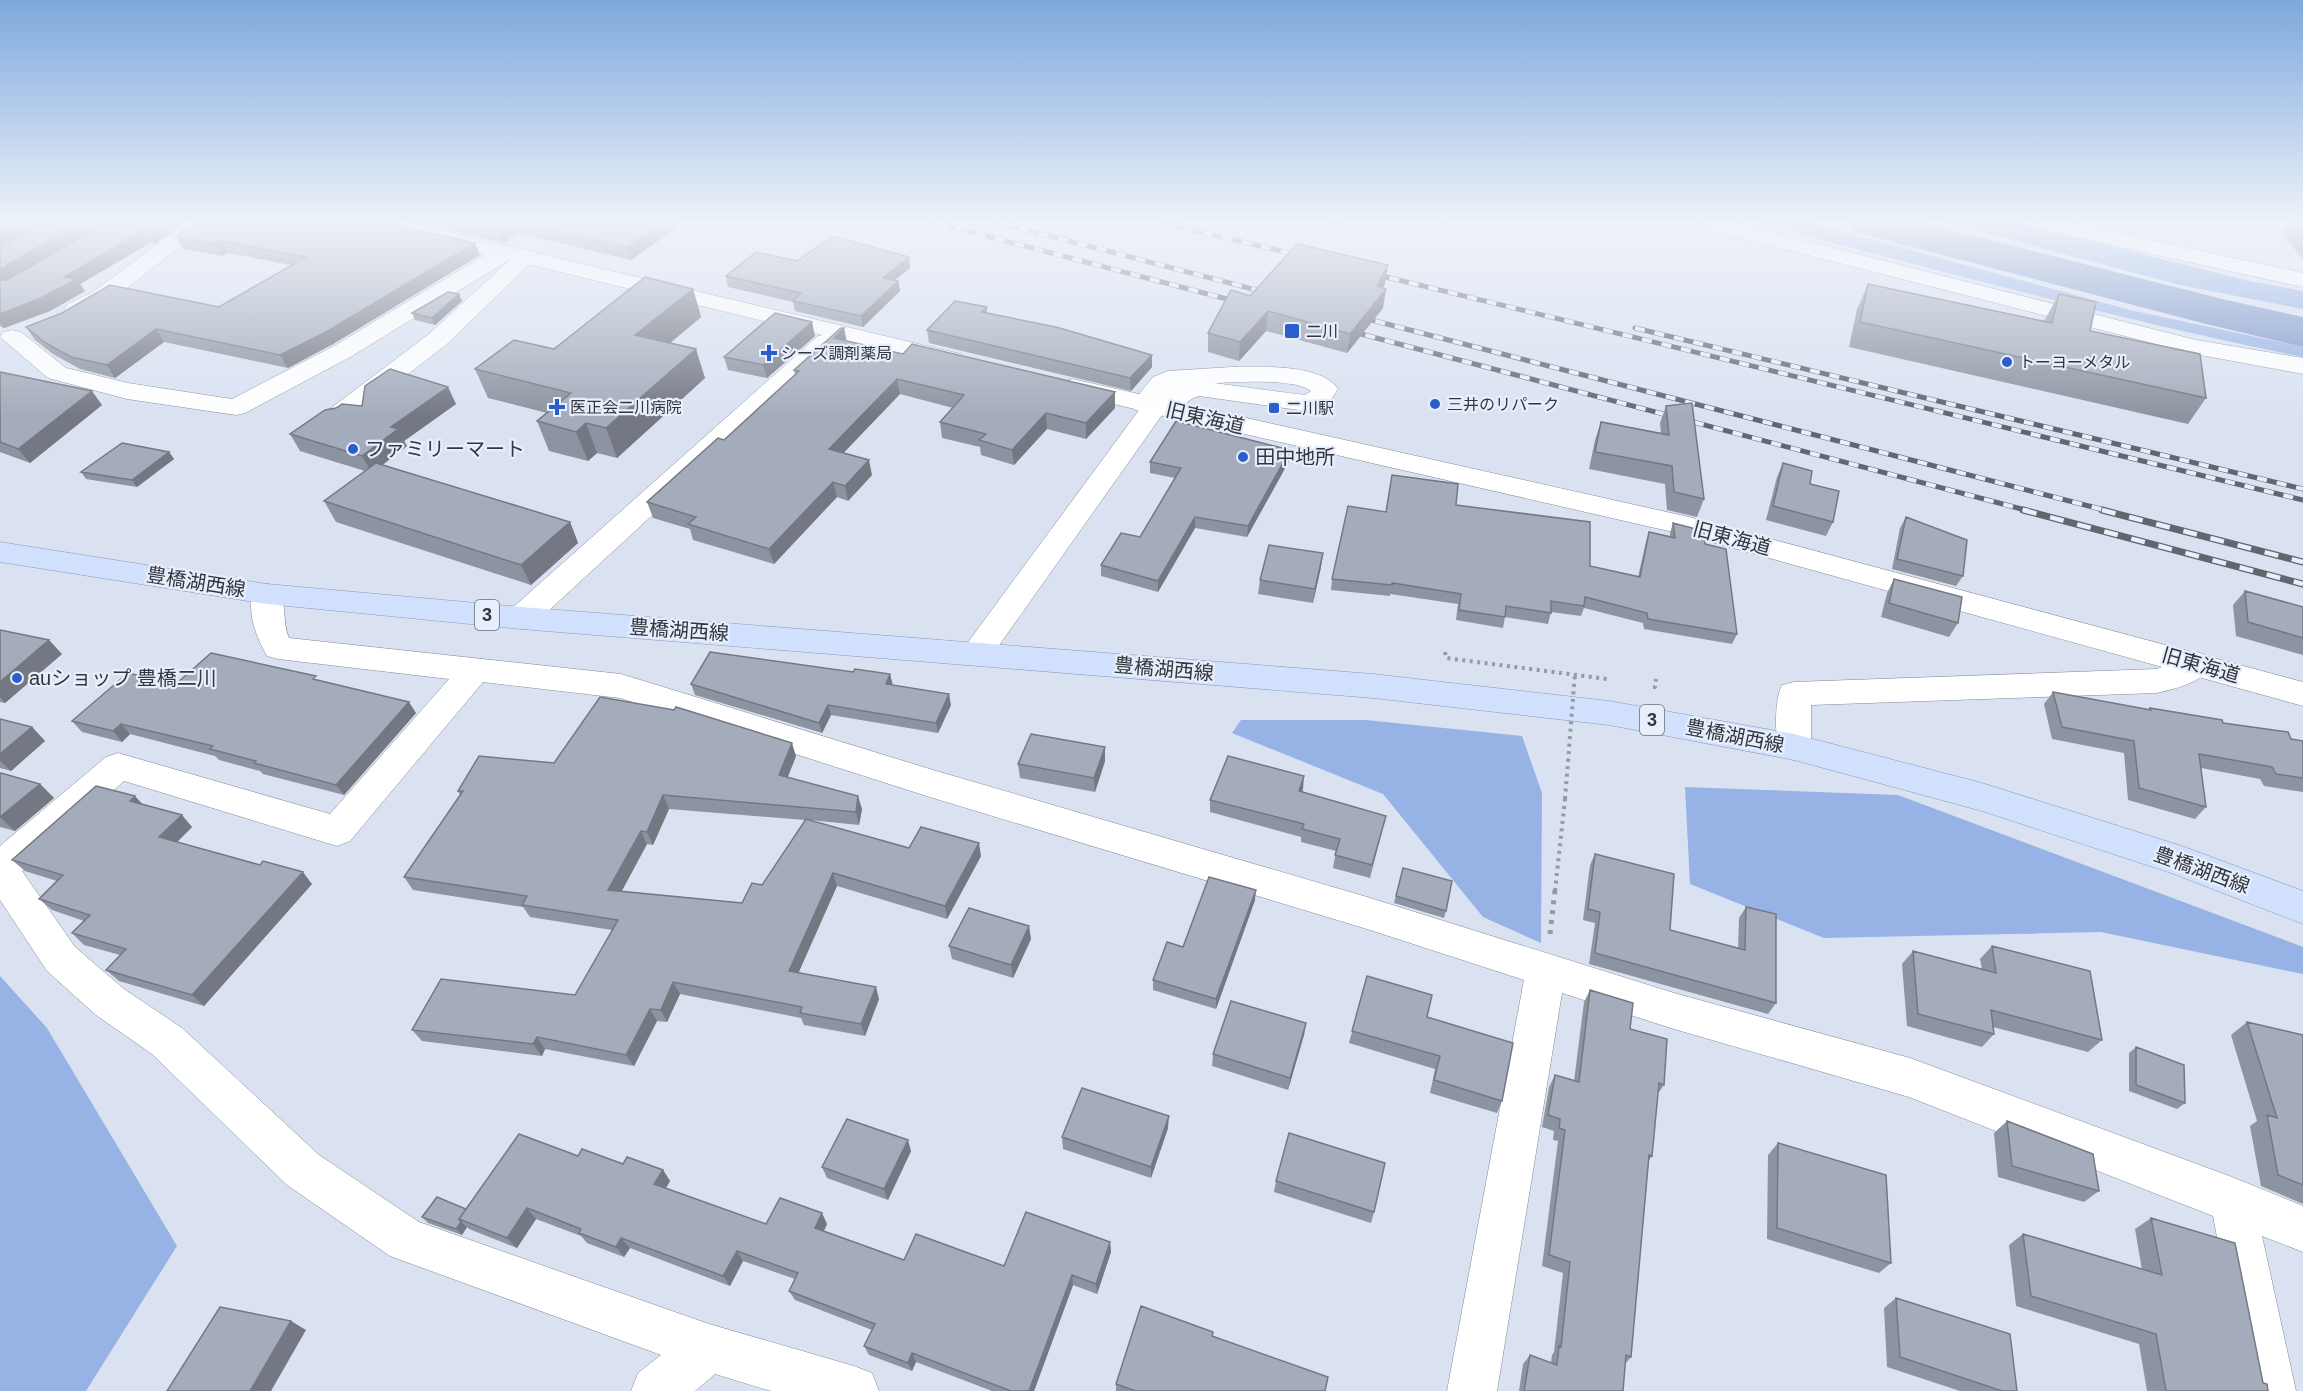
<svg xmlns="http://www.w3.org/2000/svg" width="2303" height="1391" font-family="Helvetica,'Noto Sans JP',sans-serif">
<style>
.forest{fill:#97b2e5}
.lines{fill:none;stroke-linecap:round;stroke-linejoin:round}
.river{fill:#7d97c9;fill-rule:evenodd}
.street-casing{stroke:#828998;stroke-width:1}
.secondary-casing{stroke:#828998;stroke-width:1}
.primary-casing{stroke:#8698b9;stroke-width:1}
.path-far2{stroke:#949aa6;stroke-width:3;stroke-dasharray:2 4;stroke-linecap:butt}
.path-far1{stroke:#949aa6;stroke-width:4;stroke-dasharray:3 4.5;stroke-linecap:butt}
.path{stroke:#949aa6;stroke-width:5;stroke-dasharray:4 6;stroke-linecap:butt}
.street{fill:#fff;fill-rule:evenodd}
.secondary{fill:#fff;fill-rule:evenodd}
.primary{fill:#d1e0fd;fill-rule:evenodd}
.rail-far1-casing{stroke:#61666f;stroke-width:5}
.rail-casing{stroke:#61666f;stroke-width:7}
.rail-far1{stroke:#e8effc;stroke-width:4;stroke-dasharray:10;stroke-linecap:butt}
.rail{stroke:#e8effc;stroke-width:4.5;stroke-dasharray:14;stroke-linecap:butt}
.path-bridge{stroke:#949aa6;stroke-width:4;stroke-dasharray:3 4.5;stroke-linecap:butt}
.wall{fill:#8d94a1;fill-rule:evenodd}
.shaded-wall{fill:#737883}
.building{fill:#a4acbb;stroke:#737883;stroke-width:1.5}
.poi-dot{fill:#2b5dcb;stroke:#e8effc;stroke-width:2}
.labels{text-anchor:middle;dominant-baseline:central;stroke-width:4.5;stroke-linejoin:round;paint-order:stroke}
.far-poi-label{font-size:16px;fill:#33363d;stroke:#e8effc;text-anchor:start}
.shield{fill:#e8effc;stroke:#696e76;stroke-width:1.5}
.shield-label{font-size:18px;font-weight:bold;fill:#33363d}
.street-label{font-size:20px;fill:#33363d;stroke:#e8effc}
.poi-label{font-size:20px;fill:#33363d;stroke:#e8effc;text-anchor:start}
</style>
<rect width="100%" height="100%" fill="#dae2f2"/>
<!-- forest -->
<path class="forest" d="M1757,223H1811L2130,310L2303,347V357C2119,320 1938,270 1757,223Z
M1949,223H2019L2249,281L2303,291V309L2180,285Z
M1241,720H1366L1522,736L1542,793L1541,943L1483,917L1383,794L1232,733Z
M1685,787L1898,795L2303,947V974L2101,932L1824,938L1690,884Z
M0,976L47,1028L177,1246L86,1391H0Z"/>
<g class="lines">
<!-- river -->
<path class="river" d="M1849,223H1922L2222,299L2303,317V347L2202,323L1855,232Z"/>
<!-- street casing -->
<g class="street-casing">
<path id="street" d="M186,223H210L109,302L84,314L76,316L68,314L64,309L68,304L93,292Z
M1700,223H1735L2196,340L2303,358V374L2195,354L1703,228Z
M2033,223H2072L2303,273V287L2044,230L2036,228Z
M506,245L514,247L517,252L515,255L526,250L534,252L537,257L447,344L345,423L336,425L327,423L323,417L327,411L429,334L512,258L352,356L245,413L236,415L127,399L48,378L0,337L3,332L12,330L21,332L66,368L128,383L232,399L334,346L498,247Z
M827,334L836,336L839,341L836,346L532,626L521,629L510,626L505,618L510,610L818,336Z
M1232,367C1261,367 1320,363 1338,389L1328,404L1306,411L1199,396C1179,402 1180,420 1157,415L1153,409L1144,412L1135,410L1131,404L1153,377L1168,371ZM1214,383C1235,382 1295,378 1311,391L1305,395Z
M267,584L278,587C287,602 282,622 289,638L621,674L933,770L1367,897L1674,993L1910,1058L2232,1177L2303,1206V1252L2262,1236L2296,1391H2246L2213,1216L1909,1097L1674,1029L1562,993L1497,1391H1447L1524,980L1367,929L933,798L620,698L483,682L350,841L337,846L124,781L22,871L75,947L124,989L182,1028L319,1155L419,1222L709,1324L854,1366L872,1373L879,1391H771L715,1374L695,1391H631L638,1373L661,1355L390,1256L287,1185L152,1054L96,1015L47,971L0,900V846L106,757L118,753L330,814L449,679L278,659L267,656C256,637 244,607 256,587Z
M2197,652L2208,656L2213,664C2202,683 2177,688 2157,693L1811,705V747L1806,756L1794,760L1782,756C1774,742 1774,700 1782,685L1794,682L2157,669Z"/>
</g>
<!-- secondary casing -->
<g class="secondary-casing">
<path id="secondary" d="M374,223H410L952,352L961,354L964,359L961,364L952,366L385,230L377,228Z
M1072,379L1689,517L2303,682V706L1686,535L1162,415L988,661L977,664L966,661L961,653L966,645L1139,410L1063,392L1059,387L1063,382Z"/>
</g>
<!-- primary casing -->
<g class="primary-casing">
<path id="primary" d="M0,542L267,584L521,607L1373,674L1609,701L1794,734L1982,783L2182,846L2303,891V924L2171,873L1982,811L1794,760L1609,725L1373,698L521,629L267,604L0,562Z"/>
</g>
<!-- path-far2 -->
<path class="path-far2" d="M1334,223C1372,232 1408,241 1444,223"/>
<!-- path-far1 -->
<path class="path-far1" d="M1445,652L1446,658L1607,679
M1653,687H1655L1656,679
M1555,891L1565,799"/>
<!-- path -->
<path class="path" d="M1550,934L1555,890"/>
<!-- street -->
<use href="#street" class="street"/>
<!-- secondary -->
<use href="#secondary" class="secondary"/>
<!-- primary -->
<use href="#primary" class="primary"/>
<!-- rail-far1 casing -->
<g class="rail-far1-casing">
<path id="rail-far1" d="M937,223L1242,303
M1000,223L1272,294
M1164,223L1306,257
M1370,273L2303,500
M1356,316L2108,511
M1635,328L2303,489
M1346,330L2029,511"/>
</g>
<!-- rail casing -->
<g class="rail-casing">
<path id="rail" d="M2023,510L2303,584
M2102,510L2303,562"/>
</g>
<!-- rail-far1 -->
<use href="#rail-far1" class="rail-far1"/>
<!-- rail -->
<use href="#rail" class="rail"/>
<!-- path-bridge -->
<path class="path-bridge" d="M1565,799L1575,673"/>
</g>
<!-- wall -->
<path class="wall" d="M0,223H183L155,244L150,243L80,284L85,291L50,311L4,328L0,326Z
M419,223H674L676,228L631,260L518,233L504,243Z
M2288,223H2303V259L2281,233Z
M176,237L480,255L333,344L288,368L164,342L115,378L80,369L53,354L35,340L26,327L219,307L291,265L228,253L223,256L183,249Z
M909,257L910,268L895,280L898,281L900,291L863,327L795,311L793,302L728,287L726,276L797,261Z
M1385,284L1383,288V308L1347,353L1266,331L1239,361L1208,352V333L1250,296Z
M1868,284L2044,321L2059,294L2090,331L2206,398L2188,424L1849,347L1857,309Z
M693,289L701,317L670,343L705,378L617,458L597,453L588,461L549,451L537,421L547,413L488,398L475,369L554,349Z
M462,301L435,325L415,320L412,313Z
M987,307V313L1152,367L1131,391L929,343L927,330Z
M844,328L846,341L903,354L1115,392V408L1086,439L1047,429L1014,465L981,455L980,447L942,438L940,422L953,408L900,394L843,453L872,475L848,501L837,497L774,564L693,540L690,529L653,518L647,502L724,440L795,375L794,370Z
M815,336L767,378L728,370L724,357Z
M0,372L102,405L30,463L0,452Z
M456,404L404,441L407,446L382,465L570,522L578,543L531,585L336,522L324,501L365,471L300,451L290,434L362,406Z
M1666,406L1704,499L1697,517L1667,510L1665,484L1589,469L1595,440L1601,422L1661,433L1660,423Z
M169,452L174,459L137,487L86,479L81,472Z
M1289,461L1247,537L1195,528L1158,592L1101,576V565L1140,537L1175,478L1150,473V462Z
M1783,463L1810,484L1833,522L1826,536L1766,520L1777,477Z
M1456,505L1590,566L1638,577L1646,542L1649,532L1670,536V533L1673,523L1705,544L1737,634L1732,644L1644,629L1643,623L1584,608L1581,616L1551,612L1548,624L1505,617L1503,628L1456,620L1458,604L1390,594V596L1331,590L1332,579L1386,512Z
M1906,517L1963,576L1956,586L1892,569L1900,528Z
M1321,567L1313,603L1258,594L1260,580Z
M1894,579L1958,623L1949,637L1881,617L1887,593Z
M2245,591L2303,607V655L2236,636L2233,605Z
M0,630L62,654L5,703L0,702Z
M319,680L416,713L344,795L263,774L260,771L219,760L215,756L130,734L122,742L82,732L72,721L176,684Z
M691,684L893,685L951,705L938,733L831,715L822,733L695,695Z
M2053,692L2148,710L2150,708L2223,723L2291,739L2303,741V792L2264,786L2260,779L2201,768L2206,807L2195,819L2128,800L2124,753L2052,739L2044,704Z
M0,719L32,727L45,741L11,771L0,768Z
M1105,747V761L1095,792L1020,778L1018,764Z
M796,756L788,777L862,809L859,825L810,820L909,848L981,856L947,919L837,886L798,973L879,999L865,1036L804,1025L801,1018L680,994L667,1022L657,1021L634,1066L545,1049L542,1056L422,1041L412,1030L575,995L612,930L530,917L523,907L413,890L404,877L460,795L458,791L554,763ZM669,809L805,820L762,885L742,903L622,891L647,844L653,845Z
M0,775L40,784L54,798L15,831L0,827Z
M1303,789L1302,791L1383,828L1370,878L1333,868L1336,851L1301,842V837L1210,812V800Z
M142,804L192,827L177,842L312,884L204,1006L119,981L106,970L120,955L84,945L72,933L84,921L52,910L39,899L57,881L25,871L12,860Z
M1595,854L1670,930L1738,948L1739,918L1746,907L1776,1003L1768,1014L1589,964L1595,923L1583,920L1590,865Z
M1403,868L1446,911L1444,918L1394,903Z
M1255,900L1216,1009L1153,990V980L1183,947Z
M1031,939L1013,978L952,959L949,946Z
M1992,946L2102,1040L2088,1052L1993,1027L1994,1034L1982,1047L1907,1026L1902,964L1913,951L1982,969L1980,959Z
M1367,976L1427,1017L1502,1101L1497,1113L1430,1093L1435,1069L1349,1043Z
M1590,990L1630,1029L1664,1085L1657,1095L1652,1156L1649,1160L1631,1357L1625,1364L1623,1391H1519L1523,1364L1530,1355L1551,1363L1552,1355L1554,1352L1563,1273L1542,1266L1558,1141L1553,1140L1554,1131L1542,1127L1549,1087L1555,1075L1574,1081L1584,1002Z
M2247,1022L2303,1035V1204L2261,1186L2250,1126L2257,1121L2231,1035Z
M1306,1023L1304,1035L1288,1090L1212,1066L1213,1054Z
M2136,1047L2185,1103L2177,1109L2129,1091V1053Z
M2007,1121L2099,1191L2084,1202L1998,1177L1994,1133Z
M1168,1128L1151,1178L1063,1149L1062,1137Z
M1778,1143L1891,1263L1879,1273L1767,1239L1768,1155Z
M911,1151L888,1200L827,1178L822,1167Z
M578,1156L663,1170L670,1181L665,1188L766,1224H827L824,1231L904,1260L1004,1266L1110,1242L1111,1252L1097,1294L1073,1285L1034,1391H992L916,1362L912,1371L869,1355L864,1346L872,1330L795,1300L789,1291L795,1279L743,1261L730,1286L630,1248L624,1257L587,1243L581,1236L536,1219L517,1248L469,1229L467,1227L462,1235L428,1223L422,1217L466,1209Z
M1276,1181L1374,1212L1371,1223L1274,1192Z
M2151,1218L2263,1383L2268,1391H2147L2139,1344L2016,1306L2009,1245L2023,1234L2142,1270L2135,1229Z
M1896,1298L2002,1391H1960L1887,1367L1884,1308Z
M1213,1336L1325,1391H1116V1384Z"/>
<!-- shaded-wall -->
<path class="shaded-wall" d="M21,223H52L0,249V233Z
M80,223H107L0,286V269Z
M160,223H183L155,244L147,232Z
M512,223H514L518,233L504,243L499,231Z
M664,223H674L676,228L631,260L627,248Z
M143,231L150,243L80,284L85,291L50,311L4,328L0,323V314Z
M221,241L228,253L223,256L216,244Z
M475,243L480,255L333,344L288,368L280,355Z
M909,257L910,268L885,288L883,278Z
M1388,265L1385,284L1377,299L1386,289L1383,308L1347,353L1350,334L1377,286Z
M898,281L900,291L863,327L861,316Z
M693,289L701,317L645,364L635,335Z
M459,294L462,301L435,325L432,318Z
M1268,311L1266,331L1239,361L1240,342Z
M812,322L815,336L767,378L763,365Z
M844,328L847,343L834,338Z
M156,329L164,342L115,378L107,365Z
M696,349L705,378L617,458L606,428Z
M1152,355V367L1131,391L1130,378Z
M897,379L900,394L833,464L829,449Z
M448,387L456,404L404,441L407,446L372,473L362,456L391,427Z
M92,391L102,405L30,463L18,449Z
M1115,392V408L1086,439V423Z
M1046,413L1047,429L1014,465L1012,450Z
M586,423L597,453L588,461L576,432Z
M1290,450L1289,461L1247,537L1248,526Z
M169,452L174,459L137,487L132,480Z
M869,460L872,475L848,501L845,486Z
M833,482L837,497L774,564L769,549Z
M1195,517V528L1158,592V581Z
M570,522L578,543L531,585L521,565Z
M1323,553L1321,567L1313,603L1315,589Z
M49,640L62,654L5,703L0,697V682Z
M890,674L893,685L886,684Z
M949,694L951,705L938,733L936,723Z
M409,702L416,713L344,795L336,785Z
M828,705L831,715L822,733L819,723Z
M121,724L130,734L122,742L113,731Z
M32,727L45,741L11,771L0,761V754Z
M792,743L796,756L783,788L779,775Z
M1105,747V761L1095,792L1094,778Z
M1304,776L1303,789L1298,803L1299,791Z
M40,784L54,798L15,831L0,817Z
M663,795L669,809L653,845L647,832Z
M135,796L146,808L130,801Z
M858,796L862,809L859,825L856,812Z
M182,815L192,827L170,849L159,837Z
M641,831L647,844L615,903L608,890Z
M979,843L981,856L947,919L945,906Z
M303,872L312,884L204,1006L192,995Z
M833,873L837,886L794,983L789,971Z
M1256,890L1255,900L1216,1009V999Z
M1029,926L1031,939L1013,978L1011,965Z
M673,982L680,994L667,1022L661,1010Z
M876,987L879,999L865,1036L861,1024Z
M650,1009L657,1021L634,1066L626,1055Z
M1306,1023L1304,1035L1288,1090L1290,1078Z
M537,1037L545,1049L542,1056L533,1044Z
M1169,1116L1168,1128L1151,1178V1167Z
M908,1140L911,1151L888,1200L884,1189Z
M663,1170L670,1181L662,1195L654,1184Z
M527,1208L536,1219L517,1248L507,1238Z
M822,1213L827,1224L820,1238L815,1228Z
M461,1222L467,1227L462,1235L456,1229Z
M621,1238L630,1248L624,1257L616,1247Z
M1110,1242L1111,1252L1097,1294L1096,1284Z
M737,1251L743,1261L730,1286L723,1276Z
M1072,1275L1073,1285L1034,1391H1029Z
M291,1321L306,1330L271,1391H250Z
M912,1353L916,1362L912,1371L908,1363Z"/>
<!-- building -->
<path class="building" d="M0,223H21L0,233Z
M48,223H80L0,269V247Z
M106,223H160L147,232L143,231L64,277L77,279L41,298L0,314V280H7Z
M194,223H389L475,243L326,332L280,355L156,329L107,365L71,357L44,342L26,327L62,313L110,285L219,307L306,257L221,241L216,244L176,237Z
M464,223H512L499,231Z
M518,223H664L627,248Z
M2293,223H2303V233Z
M832,236L909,257L883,278L898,281L861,316L793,301L801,293L726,276L756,252L797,261Z
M1297,244L1388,265L1377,286L1386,289L1350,334L1268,311L1240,342L1208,333L1231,290L1250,296Z
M645,277L693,289L635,335L696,349L606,428L586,423L576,432L537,421L571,393L475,369L514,340L554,349Z
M1868,284L2052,323L2059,294L2096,302L2090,331L2200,354L2206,398L1860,322Z
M448,292L459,294L432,318L412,313Z
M955,301L987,307L982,312L1056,327L1152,355L1130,378L927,330Z
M775,313L812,322L763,365L724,357Z
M841,328H844L834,338L903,354L912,344L1115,392L1086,423L1046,413L1012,450L979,440L986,434L940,422L964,395L897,379L829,449L869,460L845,486L833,482L769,549L688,524L696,517L647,502L718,438L724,440L799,371L794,370Z
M390,369L448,387L391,427L398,429L362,456L290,434L325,410L336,408L342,404L362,406L365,386Z
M0,372L92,391L18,449L0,442Z
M1692,403L1704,499L1674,492L1672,466L1595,452L1601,422L1669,435L1666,406Z
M1176,421L1290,450L1248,526L1195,517L1158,581L1101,565L1121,533L1140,537L1181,468L1150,462Z
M122,443L169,452L132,480L81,472Z
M376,463L570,522L521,565L324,501Z
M1783,463L1812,471L1810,484L1839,491L1833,522L1773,506Z
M1392,475L1458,484L1456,505L1590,522V566L1640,577L1649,532L1675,538L1673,523L1704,531L1705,544L1726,549L1737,634L1648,619L1647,613L1585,597L1584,606L1551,601V613L1506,606L1505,617L1459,610L1461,594L1392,583V585L1332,579L1348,506L1386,512Z
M1906,517L1967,540L1963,576L1897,559Z
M1269,545L1323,553L1315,589L1260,580Z
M1894,579L1962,597L1958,623L1889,603Z
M2245,591L2303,607V638L2248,622Z
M0,630L49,640L0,682Z
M710,652L853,672L855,669L890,674L886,684L949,694L936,723L828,705L819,723L691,684Z
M211,653L316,676L313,679L409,702L336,785L254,763L256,761L210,749L213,746L121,724L113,731L72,721L128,673L176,684Z
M2053,692L2151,710L2150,708L2222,720L2223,723L2288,732L2291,739L2303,741V778L2276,774L2272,767L2199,754L2206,807L2139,788L2134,741L2062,727Z
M600,697L674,710L676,707L792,743L779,775L858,796L856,812L663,795L647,832L641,831L608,890L742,903L752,883L762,885L806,819L909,848L921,827L979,843L945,906L833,873L789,971L876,987L861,1024L800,1013L802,1007L673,982L661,1010L650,1009L626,1055L537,1037L533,1044L412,1030L441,979L575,995L618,920L522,905L527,896L404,877L463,791H458L479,756L554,763Z
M0,719L32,727L0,754Z
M1031,734L1105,747L1094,778L1018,764Z
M1228,756L1304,776L1299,791L1386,816L1372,865L1335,855L1340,839L1302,829L1304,824L1210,800Z
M1,773L40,784L0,817V775Z
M96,786L135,796L130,801L182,815L159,837L260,865L263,861L303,872L192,995L106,970L126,949L72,933L90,915L39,899L63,875L12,860Z
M1595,854L1674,874L1670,930L1745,950L1746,907L1776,914V1003L1595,953L1600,912L1588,909Z
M1403,868L1452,881L1446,911L1396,896Z
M1209,877L1256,890L1216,999L1153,980L1167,942L1183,947Z
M969,908L1029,926L1011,965L949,946Z
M1992,946L2090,971L2102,1040L1991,1010L1994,1034L1918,1014L1913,951L1996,973Z
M1367,976L1432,995L1427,1017L1513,1043L1502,1101L1434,1080L1440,1056L1352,1031Z
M1590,990L1633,1003L1630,1029L1667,1039L1664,1085L1659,1083L1652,1156L1649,1155L1631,1357L1626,1355L1623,1391H1524L1530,1355L1557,1365L1559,1346L1561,1347L1570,1262L1549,1255L1565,1130L1559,1128L1560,1119L1548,1115L1555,1075L1579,1082Z
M1231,1001L1306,1023L1290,1078L1213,1054Z
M2247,1022L2303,1035V1185L2278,1175L2267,1115L2277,1118Z
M2136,1047L2184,1065L2185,1103L2136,1085Z
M1082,1088L1169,1116L1151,1167L1062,1137Z
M847,1119L908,1140L884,1189L822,1167Z
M2007,1121L2093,1154L2099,1191L2012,1166Z
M1289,1133L1385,1163L1374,1212L1276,1181Z
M519,1134L578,1156L582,1149L623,1164L627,1157L663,1170L654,1184L766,1224L780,1198L822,1213L815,1228L904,1260L916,1234L1004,1266L1026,1212L1110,1242L1096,1284L1072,1275L1029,1391H1011L912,1353L908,1363L864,1346L875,1324L789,1291L798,1273L737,1251L723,1276L621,1238L616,1247L579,1233L581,1229L527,1208L507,1238L459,1219Z
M1778,1143L1886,1175L1891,1263L1777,1228Z
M437,1197L466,1209L459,1219L461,1222L456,1229L422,1217Z
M2151,1218L2235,1243L2263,1383L2267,1384L2268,1391H2166L2156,1334L2031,1296L2023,1234L2162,1275Z
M1896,1298L2010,1334L2017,1391H2002L1900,1357Z
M1141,1306L1213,1332L1212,1336L1328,1377L1325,1391H1136L1116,1384Z
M220,1307L291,1321L250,1391H167Z"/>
<!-- sky -->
<linearGradient id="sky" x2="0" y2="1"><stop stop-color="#7da8dc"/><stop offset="0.53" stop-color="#eef2f9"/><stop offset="1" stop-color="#eef2f9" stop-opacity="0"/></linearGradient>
<rect width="2303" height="417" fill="url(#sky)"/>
<!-- markers -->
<g class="poi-dot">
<rect x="1284" y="323" width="16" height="16" rx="3"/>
<path d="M766 344h6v6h6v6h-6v6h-6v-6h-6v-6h6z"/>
<circle cx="2007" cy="362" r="6"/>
<circle cx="1435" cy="404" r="6"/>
<path d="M554 398h6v6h6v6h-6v6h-6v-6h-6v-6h6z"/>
<rect x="1268" y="402" width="12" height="12" rx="3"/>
<circle cx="353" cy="449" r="6"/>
<circle cx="1243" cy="457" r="6"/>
<circle cx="17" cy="678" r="6"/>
</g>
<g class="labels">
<!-- far-poi labels -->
<g class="far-poi-label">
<text x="1306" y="331">二川</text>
<text x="781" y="353">シーズ調剤薬局</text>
<text x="2019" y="362">トーヨーメタル</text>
<text x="1447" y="404">三井のリパーク</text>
<text x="570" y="407">医正会二川病院</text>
<text x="1286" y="408">二川駅</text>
</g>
<!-- shield labels -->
<g class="shield">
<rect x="475" y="600" width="24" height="30" rx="4.5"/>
<rect x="1640" y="705" width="24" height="30" rx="4.5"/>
</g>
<g class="shield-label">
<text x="487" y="615">3</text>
<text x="1652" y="720">3</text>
</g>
<!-- street labels -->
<g class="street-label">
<text transform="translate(1205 418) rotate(13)">旧東海道</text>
<text transform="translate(1732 538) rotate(15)">旧東海道</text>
<text transform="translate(196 582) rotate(9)">豊橋湖西線</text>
<text transform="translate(679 630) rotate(4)">豊橋湖西線</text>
<text transform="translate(2201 665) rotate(16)">旧東海道</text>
<text transform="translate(1164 669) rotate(5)">豊橋湖西線</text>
<text transform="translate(1735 736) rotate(11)">豊橋湖西線</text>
<text transform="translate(2202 870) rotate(20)">豊橋湖西線</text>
</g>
<!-- poi labels -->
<g class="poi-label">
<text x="365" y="449">ファミリーマート</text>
<text x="1255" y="457">田中地所</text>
<text x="29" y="678">auショップ 豊橋二川</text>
</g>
</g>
</svg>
